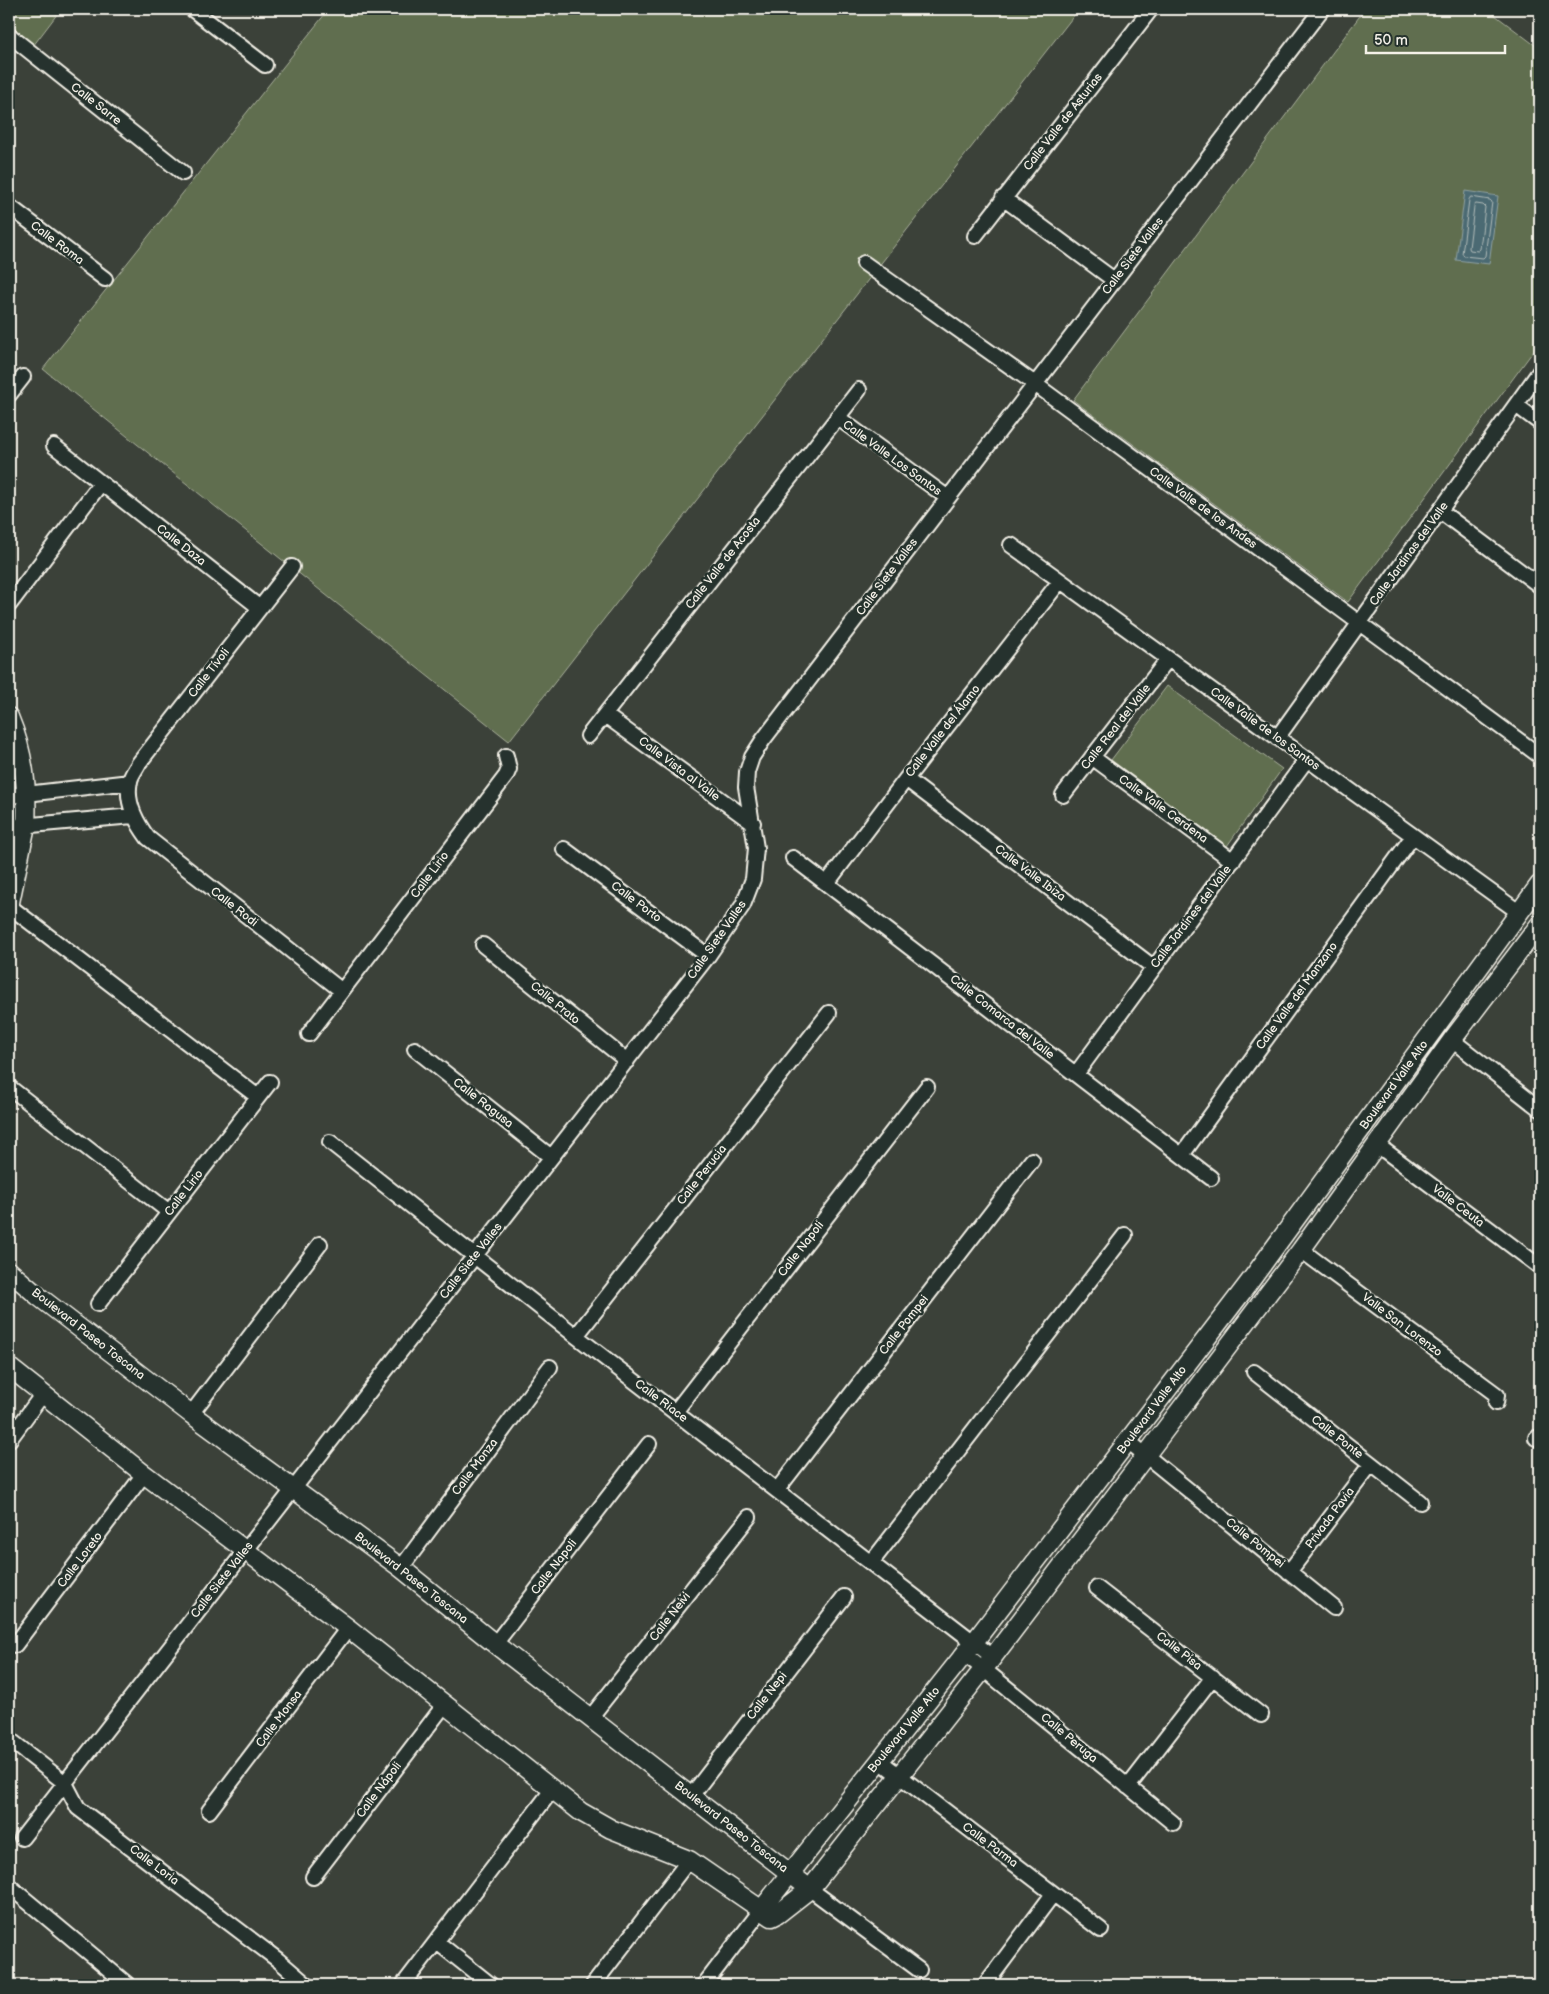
<svg xmlns="http://www.w3.org/2000/svg" width="1549" height="1994" font-family="'Balsamiq Sans',sans-serif">
<style>
.green{fill:#606e50;stroke:#aab09c}
.water{fill:#4c6b73;stroke:#8fa1a2}
.lines{fill:none;stroke-linecap:round;stroke-linejoin:round}
.shore{stroke:#b1bbb9;stroke-width:1}
.minor-casing{stroke:#f4f1e8;stroke-width:18}
.tertiary-casing{stroke:#f4f1e8;stroke-width:21}
.minor{stroke:#26332d;stroke-width:14}
.tertiary{stroke:#26332d;stroke-width:18}
.labels{text-anchor:middle;dominant-baseline:central;stroke-width:5;stroke-linejoin:round;paint-order:stroke}
.street-label{font-size:12px;fill:#f4f1e8;stroke:#26332d}
</style>
<rect width="100%" height="100%" fill="#3b4139"/>
<filter id="ink" filterUnits="userSpaceOnUse"><feTurbulence type="fractalNoise" baseFrequency=".02" numOctaves="2"/><feDisplacementMap in="SourceGraphic" scale="10" xChannelSelector="R" yChannelSelector="G"/><feConvolveMatrix kernelMatrix="1 2 1 2 8 2 1 2 1" color-interpolation-filters="sRGB"/></filter>
<g filter="url(#ink)">
<!-- green -->
<path class="green" d="M9,9H61L33,46L9,27Z
M329,9H1079L509,741L43,369Z
M1365,9H1487L1540,49V342L1348,602L1073,400Z
M1167,686L1282,769L1227,846L1111,760Z"/>
<!-- water -->
<path class="water" d="M1465,191L1498,196L1489,264L1456,260Z"/>
<g class="lines">
<!-- shore -->
<path class="shore" d="M1471,197L1490,200L1492,202L1485,256L1483,258L1464,256L1462,254L1469,200Z
M1476,204L1483,205L1485,207L1480,249L1478,251L1470,250L1469,248L1474,207Z"/>
<!-- minor casing -->
<g class="minor-casing">
<path id="minor" d="M192,9L265,65
M9,35L183,173
M1003,198L1114,280
M9,206L105,279
M975,236L1151,9
M864,263L1035,384L1540,756
M9,395L23,377
M1516,405L1540,423
M837,417L948,498
M54,446L260,608
M1440,511L1540,586
M1011,545L1520,913
M292,567L139,763C136,769 131,775 130,781C125,802 136,822 148,838L342,991
M9,605L101,483
M605,715L753,823
M588,736L859,390
M1277,738L1540,371
M1092,757L1233,861
M906,779L1153,967
M1063,795L1168,659
M9,796L130,782
M9,827L133,816
M564,849L708,956
M793,858L1211,1178
M827,883L906,779L1060,581
M9,906L258,1097
M483,945L627,1061
M309,1034L506,776L509,769L506,756
M1452,1040L1540,1109
M415,1049L551,1157
M1076,1074L1307,759
M9,1087L169,1212
M330,1142L576,1336L993,1657
M1376,1144L1540,1267
M1182,1155L1413,836
M1301,1250L1497,1395L1496,1403
M98,1304L270,1082
M576,1336L829,1013
M1254,1372L1420,1502
M675,1412L927,1087
M191,1414L320,1244
M1536,1438L1540,1439
M9,1440L42,1395
M1128,1441L1334,1608
M777,1490L1032,1160
M871,1563L1125,1235
M401,1568L550,1367
M1289,1572L1371,1464
M1097,1588L1261,1715
M495,1644L649,1444
M15,1645L144,1474
M965,1654L1173,1823
M590,1718L749,1517
M9,1739L65,1783L78,1808L278,1960L307,1985
M880,1761L1101,1930
M1128,1787L1213,1677
M691,1796L844,1597
M209,1811L348,1628
M22,1838L708,956L743,905L753,879L756,848L746,787L747,772L752,757L763,740L1322,9
M313,1877L445,1704
M9,1886L128,1985
M810,1889L919,1970
M437,1942L491,1985
M403,1985L552,1790
M593,1985L689,1860
M704,1985L762,1909
M985,1985L1053,1894"/>
</g>
<!-- tertiary casing -->
<g class="tertiary-casing">
<path id="tertiary" d="M9,717C23,750 28,789 26,825L9,907
M9,1271L38,1296L191,1414L401,1568L495,1644L810,1889
M9,1367L144,1474L348,1628L581,1812L611,1829L689,1860L772,1917L778,1914L810,1889L993,1657L1146,1455L1301,1250L1452,1040L1540,924
M762,1909L974,1642L1248,1284L1540,884"/>
</g>
<!-- minor -->
<use href="#minor" class="minor"/>
<!-- tertiary -->
<use href="#tertiary" class="tertiary"/>
</g>
</g>
<g class="labels">
<!-- street labels -->
<g class="street-label">
<text transform="translate(96 104) rotate(38)">Calle Sarre</text>
<text transform="translate(1063 122) rotate(-52)">Calle Valle de Asturias</text>
<text transform="translate(57 243) rotate(37)">Calle Roma</text>
<text transform="translate(1133 256) rotate(-53)">Calle Siete Valles</text>
<text transform="translate(892 458) rotate(36)">Calle Valle Los Santos</text>
<text transform="translate(1203 508) rotate(36)">Calle Valle de los Andes</text>
<text transform="translate(181 545) rotate(38)">Calle Daza</text>
<text transform="translate(1409 554) rotate(-54)">Calle Jardinas del Valle</text>
<text transform="translate(723 563) rotate(-52)">Calle Valle de Acosta</text>
<text transform="translate(887 577) rotate(-53)">Calle Siete Valles</text>
<text transform="translate(209 673) rotate(-52)">Calle Tívoli</text>
<text transform="translate(1116 727) rotate(-52)">Calle Real del Valle</text>
<text transform="translate(1265 729) rotate(36)">Calle Valle de los Santos</text>
<text transform="translate(943 731) rotate(-52)">Calle Valle del Álamo</text>
<text transform="translate(679 769) rotate(37)">Calle Vista al Valle</text>
<text transform="translate(1163 809) rotate(36)">Calle Valle Cerdena</text>
<text transform="translate(1030 873) rotate(37)">Calle Valle Ibiza</text>
<text transform="translate(430 875) rotate(-53)">Calle Lirio</text>
<text transform="translate(636 902) rotate(37)">Calle Porto</text>
<text transform="translate(234 907) rotate(38)">Calle Rodi</text>
<text transform="translate(1191 917) rotate(-53)">Calle Jardines del Valle</text>
<text transform="translate(717 940) rotate(-55)">Calle Siete Valles</text>
<text transform="translate(1297 996) rotate(-54)">Calle Valle del Manzano</text>
<text transform="translate(555 1003) rotate(39)">Calle Prato</text>
<text transform="translate(1002 1017) rotate(38)">Calle Comarca del Valle</text>
<text transform="translate(1394 1085) rotate(-54)">Boulevard Valle Alto</text>
<text transform="translate(483 1103) rotate(38)">Calle Ragusa</text>
<text transform="translate(702 1175) rotate(-52)">Calle Perucia</text>
<text transform="translate(184 1193) rotate(-52)">Calle Lirio</text>
<text transform="translate(1458 1206) rotate(37)">Valle Ceuta</text>
<text transform="translate(801 1249) rotate(-52)">Calle Napoli</text>
<text transform="translate(471 1261) rotate(-52)">Calle Siete Valles</text>
<text transform="translate(904 1325) rotate(-52)">Calle Pompei</text>
<text transform="translate(1402 1325) rotate(37)">Valle San Lorenzo</text>
<text transform="translate(88 1334) rotate(38)">Boulevard Paseo Toscana</text>
<text transform="translate(661 1401) rotate(37)">Calle Riace</text>
<text transform="translate(1152 1410) rotate(-53)">Boulevard Valle Alto</text>
<text transform="translate(1337 1437) rotate(38)">Calle Ponte</text>
<text transform="translate(475 1467) rotate(-53)">Calle Monza</text>
<text transform="translate(1330 1518) rotate(-53)">Privada Pavia</text>
<text transform="translate(1255 1543) rotate(39)">Calle Pompei</text>
<text transform="translate(80 1560) rotate(-53)">Calle Loreto</text>
<text transform="translate(554 1567) rotate(-52)">Calle Napoli</text>
<text transform="translate(411 1578) rotate(38)">Boulevard Paseo Toscana</text>
<text transform="translate(222 1580) rotate(-52)">Calle Siete Valles</text>
<text transform="translate(670 1617) rotate(-52)">Calle Neivi</text>
<text transform="translate(1179 1651) rotate(38)">Calle Pisa</text>
<text transform="translate(767 1696) rotate(-52)">Calle Nepi</text>
<text transform="translate(279 1719) rotate(-53)">Calle Monsa</text>
<text transform="translate(904 1730) rotate(-51)">Boulevard Valle Alto</text>
<text transform="translate(1069 1738) rotate(40)">Calle Peruga</text>
<text transform="translate(379 1790) rotate(-53)">Calle Nápoli</text>
<text transform="translate(731 1827) rotate(38)">Boulevard Paseo Toscana</text>
<text transform="translate(990 1845) rotate(37)">Calle Parma</text>
<text transform="translate(154 1865) rotate(37)">Calle Loria</text>
</g>
</g>
<!-- margin -->
<rect width="1549" height="1994" fill="none" stroke="#26332d" stroke-width="30"/>
<rect x="15" y="15" width="1519" height="1964" fill="none" stroke="#f4f1e8" stroke-width="2" filter="url(#ink)"/>
<!-- scale -->
<path d="M1366 45v8h139v-8" fill="none" stroke="#f4f1e8" stroke-width="2.5"/>
<text x="1374" y="45" font-size="15" fill="#f4f1e8" stroke="#26332d" stroke-width="4" paint-order="stroke">50 m</text>
</svg>
